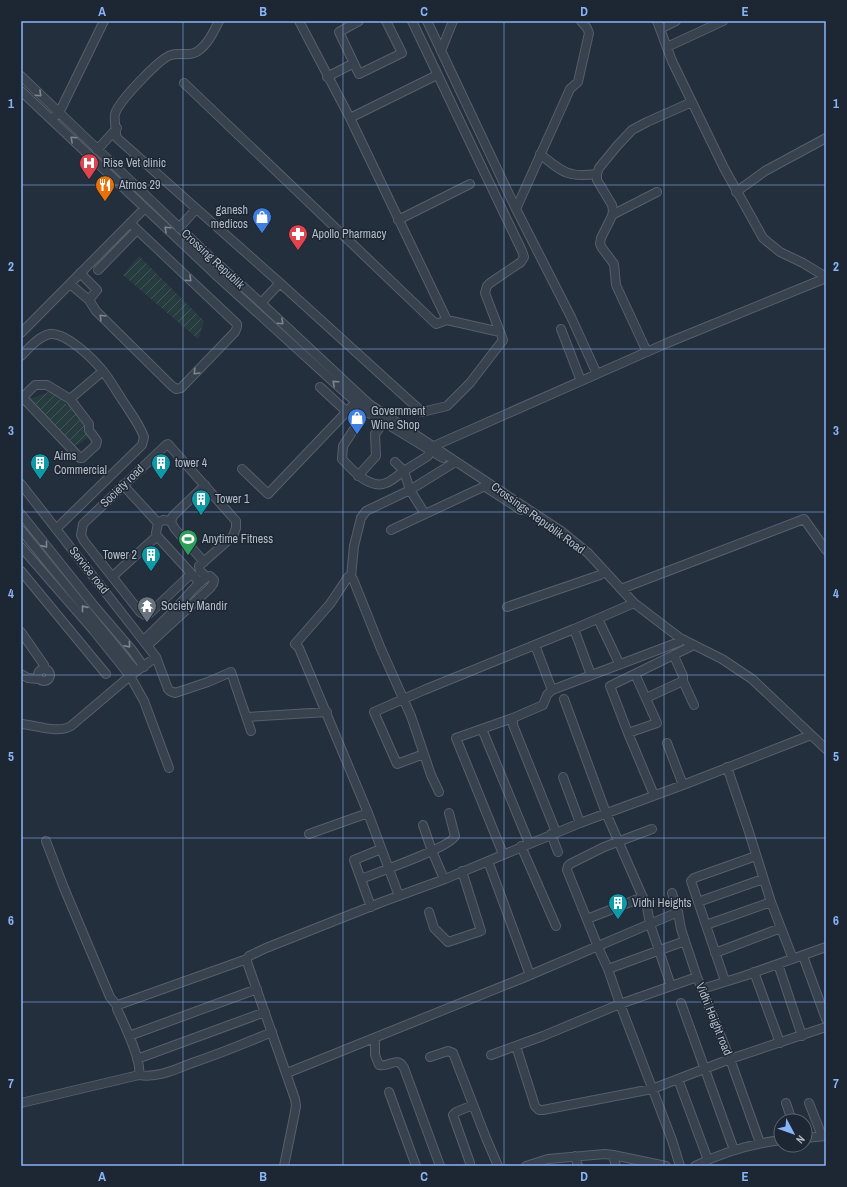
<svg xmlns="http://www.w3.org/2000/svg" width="847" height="1187" font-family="'Archivo Narrow',sans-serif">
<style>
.garden{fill:url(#garden-furrows)}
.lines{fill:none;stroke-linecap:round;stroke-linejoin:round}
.minor-casing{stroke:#565f6c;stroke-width:10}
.minor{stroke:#38414e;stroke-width:8}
.oneway{stroke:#7c8592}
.grid{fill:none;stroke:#8ab4f8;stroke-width:1;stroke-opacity:0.55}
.labels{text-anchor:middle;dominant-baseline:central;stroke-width:3;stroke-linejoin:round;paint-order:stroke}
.poi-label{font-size:12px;fill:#b4bcc9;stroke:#1d2633;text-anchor:start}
.street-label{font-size:12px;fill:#b4bcc9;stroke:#1d2633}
.neatline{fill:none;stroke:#8ab4f8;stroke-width:1.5}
.grid-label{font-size:13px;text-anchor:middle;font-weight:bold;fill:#8ab4f8}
</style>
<defs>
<pattern id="garden-furrows" width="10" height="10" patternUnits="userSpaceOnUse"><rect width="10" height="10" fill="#263c3f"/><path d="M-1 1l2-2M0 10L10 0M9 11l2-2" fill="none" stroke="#435659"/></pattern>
</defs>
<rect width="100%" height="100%" fill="#242f3e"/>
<!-- garden -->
<path class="garden" d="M139,256L204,321L198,339L123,275Z
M51,391C67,404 85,416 88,438L74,447L30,399Z"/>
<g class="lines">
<!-- minor casing -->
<g class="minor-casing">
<path id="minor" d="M219,21C214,31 208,44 198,51C191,57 180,52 171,55C160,58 118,102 115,114C114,116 116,136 117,138L280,283L422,412L447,406L470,383L503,340L485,293L487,286L490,283L521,262L524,257L522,251L412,21
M299,21L350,118L447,320L500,332
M359,21L339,32L359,74L402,53L386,21
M427,21L516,209L571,317L597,374
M657,21L672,61L724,168L763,238L780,252L803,263L826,277
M660,29L676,21
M667,47L723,21
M441,51L453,21
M21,76L207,254L261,303L369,404L561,531L588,553L634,603L680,638L722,659L752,679L826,749
M327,77L354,63
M184,83L436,324L447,320
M21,91L216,275L349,396L369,413L443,458
M55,116L59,113L104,21
M350,118L437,75
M97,150L117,128
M540,154C549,161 560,172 572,174C580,176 589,175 597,174
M736,192L765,171L826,138
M516,209L570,89L578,82L589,33L587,28L581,21
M612,215L657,192
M398,220L470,184
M179,228L196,209
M98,270L137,230
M80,273L97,290L89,300
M70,284L89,300L96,311L172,386L176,389L181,388L235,332L237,327V324L130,223
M261,303L280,283
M561,329L581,381
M21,333L145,208
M647,352L616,285L614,264L602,248L600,244L601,238L612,216L613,211L612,205L597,180V174L599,168L617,146L632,130L647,122L692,102
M21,356C29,348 39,336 50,334C66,332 93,359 102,370C109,378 115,389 121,398C129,411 139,423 144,437L142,445L56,529
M320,387L347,412
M70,399L47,385H35L24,396L25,400L80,458H82L96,445L97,441L89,430V424L70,399L103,371
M366,411L343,446L342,459C351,469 370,490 386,483C392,481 398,475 404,471L395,462
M242,469L268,494L356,402
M358,476L376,456L375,434L384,422
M21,484L156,657
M123,485L158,523
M484,486L521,510
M21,514L96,608L132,650L144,667
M425,514L410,490L404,471L428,456L430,450L434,446L667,343L826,278
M173,516L205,485
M21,530L136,671
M391,530L485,486
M157,536L200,583
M21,547L94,631L130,676L144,701L169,768
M21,571L106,674
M191,574L150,613L145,615L140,612L84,541L81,535L83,524L166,445L168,444L236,521V528L233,536L199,566L200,571L207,577
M113,576L157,536L156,533L158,523L163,520L170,521L173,516L171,522L175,529L204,562
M351,577L354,546L361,518L366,511L410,490L452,464
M621,589L804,519L826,550
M507,607L600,575
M598,619L619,663
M574,629L634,603
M21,632L44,665L45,669
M144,640C155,629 167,618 178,606C187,597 199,580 210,576L214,580L213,584L210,588L148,645
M535,645L552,690
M38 675a6 6 0 1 1 12 0a6 6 0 1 1-12 0Z
M21,674L28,678L38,679
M635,674L657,723L628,733L610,686L690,647
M683,681L694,705
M646,698L683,681V676L674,656
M564,699L606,813L647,907L650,924L671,986
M247,717L327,712
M21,724C36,725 57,734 71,726L130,676L156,657L168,689L170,691L175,693L208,682L231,672L251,731
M482,729L529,843
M628,733L654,795
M667,743L683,785
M424,754L397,764L374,712L424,690L574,629L591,675
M727,767L748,829L771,902L793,959
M563,777L580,823
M423,825L432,851L444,879
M652,829L604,847L570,864L568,866L567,870L598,947L608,969L620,1004L672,1140L680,1166
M556,832L513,725V718L543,705L547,695L552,690L679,642
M309,834L368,813
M551,834L558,852
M46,841L64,888L110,997L117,1006
M521,846L556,926
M503,854L456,738L513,718
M488,861L530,975
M361,879C376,873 451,847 455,836L449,813
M672,893L678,912L681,929L697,977L730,1059L760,1143
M399,896L368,813L299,648L295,644L330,604L348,577H351L353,579L381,649L411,716L431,775L439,792
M698,902L763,879
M371,907L354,860L381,849
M429,912L434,928L448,942L481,931L462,871
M587,919L643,897
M706,925L771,902
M715,953L781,928
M803,956L826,1019
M778,964L802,1036
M608,969L685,941
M754,972L780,1043
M725,981L691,881L694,878L756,856
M702,989L744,976L826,947
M681,1003L734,1150
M129,1036L257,989
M375,1038V1055L379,1065C389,1068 397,1055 404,1068L440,1166
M516,1046L535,1106L539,1110H543L652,1089L730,1059L826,1027
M491,1055L543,1036L620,1004L697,977
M430,1057L448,1051L453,1053L486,1138L498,1166
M137,1059L265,1012
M287,1073L523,978L678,912
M139,1075C158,1078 174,1070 192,1063C219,1054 246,1043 272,1032
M678,1079L708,1160
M389,1092L416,1166
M21,1103L139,1075C142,1060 124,1024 117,1009L118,1005L247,959
M786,1103L792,1121
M809,1103L822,1136
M805,1138L826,1136
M613,1155L616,1166
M575,1156L578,1166
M470,1163L453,1115L456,1112L473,1105
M284,1166L294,1117L296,1106L295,1099L247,962V959L249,956L266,948L382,902L445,879L580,823L683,785L811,735
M526,1166L548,1159L605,1154L613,1155L666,1166
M695,1166C723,1152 751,1144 781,1140"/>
</g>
<!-- minor -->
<use href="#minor" class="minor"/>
</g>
<!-- one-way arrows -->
<defs><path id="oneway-chevron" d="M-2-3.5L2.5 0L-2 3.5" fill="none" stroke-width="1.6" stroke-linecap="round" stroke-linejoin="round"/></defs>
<g class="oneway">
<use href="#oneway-chevron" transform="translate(39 94) rotate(43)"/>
<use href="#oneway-chevron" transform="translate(73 139) rotate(-137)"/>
<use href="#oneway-chevron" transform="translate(167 229) rotate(-137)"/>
<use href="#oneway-chevron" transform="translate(189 279) rotate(43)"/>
<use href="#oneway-chevron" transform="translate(102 317) rotate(-135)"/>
<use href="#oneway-chevron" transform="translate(281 322) rotate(43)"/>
<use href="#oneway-chevron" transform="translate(196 372) rotate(134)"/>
<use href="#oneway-chevron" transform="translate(335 383) rotate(-138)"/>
<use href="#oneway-chevron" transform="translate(45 545) rotate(51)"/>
<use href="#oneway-chevron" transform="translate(84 608) rotate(-129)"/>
<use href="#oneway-chevron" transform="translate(128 645) rotate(49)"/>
</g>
<!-- grid -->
<path class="grid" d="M183,21V1166M343,21V1166M504,21V1166M664,21V1166M21,185H826M21,349H826M21,512H826M21,675H826M21,838H826M21,1002H826"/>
<!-- icons -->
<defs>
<g id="hospital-pin" transform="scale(1)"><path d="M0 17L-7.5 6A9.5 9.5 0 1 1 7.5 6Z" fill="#e0444e" stroke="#1d2633"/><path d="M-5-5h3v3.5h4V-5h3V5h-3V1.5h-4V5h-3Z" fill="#fff"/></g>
<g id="restaurant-pin" transform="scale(1)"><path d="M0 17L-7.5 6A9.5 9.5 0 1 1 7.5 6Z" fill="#e8710a" stroke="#1d2633"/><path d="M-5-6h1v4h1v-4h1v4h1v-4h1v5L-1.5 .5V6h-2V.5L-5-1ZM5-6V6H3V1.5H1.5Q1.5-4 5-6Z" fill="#fff"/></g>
<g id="shop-pin" transform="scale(1)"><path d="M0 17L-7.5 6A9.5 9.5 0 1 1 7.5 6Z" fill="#3f7fe0" stroke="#1d2633"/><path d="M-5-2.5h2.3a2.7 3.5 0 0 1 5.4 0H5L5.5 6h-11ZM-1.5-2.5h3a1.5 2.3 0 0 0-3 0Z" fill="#fff"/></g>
<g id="pharmacy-pin" transform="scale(1)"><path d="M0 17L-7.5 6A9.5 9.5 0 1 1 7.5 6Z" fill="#e0444e" stroke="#1d2633"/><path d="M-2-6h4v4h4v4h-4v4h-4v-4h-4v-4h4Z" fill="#fff"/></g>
<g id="building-pin" transform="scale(1)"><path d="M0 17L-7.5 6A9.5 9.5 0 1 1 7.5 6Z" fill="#0f9aa8" stroke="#1d2633"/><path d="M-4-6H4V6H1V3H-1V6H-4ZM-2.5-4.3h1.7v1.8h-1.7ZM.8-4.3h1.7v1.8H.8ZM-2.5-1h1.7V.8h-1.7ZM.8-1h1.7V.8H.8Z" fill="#fff"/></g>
<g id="stadium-pin" transform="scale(1)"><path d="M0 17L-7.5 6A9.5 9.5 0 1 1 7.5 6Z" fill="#2e9e5b" stroke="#1d2633"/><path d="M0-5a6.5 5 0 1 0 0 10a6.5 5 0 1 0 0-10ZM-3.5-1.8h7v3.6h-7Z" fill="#fff"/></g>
<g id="temple-pin" transform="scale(1)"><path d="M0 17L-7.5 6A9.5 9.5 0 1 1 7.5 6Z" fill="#6b7280" stroke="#1d2633"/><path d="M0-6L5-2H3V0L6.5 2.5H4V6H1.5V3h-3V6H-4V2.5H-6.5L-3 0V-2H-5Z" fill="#fff"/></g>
</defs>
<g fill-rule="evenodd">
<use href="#hospital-pin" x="89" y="163"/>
<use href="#restaurant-pin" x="105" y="185"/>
<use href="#shop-pin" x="262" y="217"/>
<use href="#pharmacy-pin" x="298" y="234"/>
<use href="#shop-pin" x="357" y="418"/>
<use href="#building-pin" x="40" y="463"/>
<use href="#building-pin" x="161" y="463"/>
<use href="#building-pin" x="201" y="499"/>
<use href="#stadium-pin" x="188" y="539"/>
<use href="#building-pin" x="151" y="555"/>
<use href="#temple-pin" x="147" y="606"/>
<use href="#building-pin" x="618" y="903"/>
</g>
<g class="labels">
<!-- poi labels -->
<g class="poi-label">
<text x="103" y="163">Rise Vet clinic</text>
<text x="119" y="185">Atmos 29</text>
<text x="248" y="210" text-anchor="end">ganesh<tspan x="248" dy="14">medicos</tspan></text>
<text x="312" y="234">Apollo Pharmacy</text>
<text x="371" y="411">Government<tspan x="371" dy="14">Wine Shop</tspan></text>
<text x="54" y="456">Aims<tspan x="54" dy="14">Commercial</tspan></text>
<text x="175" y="463">tower 4</text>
<text x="215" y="499">Tower 1</text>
<text x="202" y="539">Anytime Fitness</text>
<text x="137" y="555" text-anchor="end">Tower 2</text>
<text x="161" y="606">Society Mandir</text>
<text x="632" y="903">Vidhi Heights</text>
</g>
<!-- street labels -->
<g class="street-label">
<text transform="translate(213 259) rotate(43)">Crossing Republik</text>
<text transform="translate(122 486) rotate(-44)">Society road</text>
<text transform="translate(538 518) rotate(36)">Crossings Republik Road</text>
<text transform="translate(89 570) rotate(52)">Service road</text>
<text transform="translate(714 1019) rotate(68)">Vidhi Height road</text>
</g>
</g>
<!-- border -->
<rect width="847" height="1187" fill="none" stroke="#1d2633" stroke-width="44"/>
<!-- north arrow -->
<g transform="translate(793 1133) rotate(131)"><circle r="19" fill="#1d2633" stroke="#59626f"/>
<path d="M0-3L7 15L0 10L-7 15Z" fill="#8ab4f8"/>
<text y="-6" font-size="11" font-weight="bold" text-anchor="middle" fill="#b4bcc9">N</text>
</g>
<rect x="22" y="22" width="803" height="1143" class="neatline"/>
<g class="grid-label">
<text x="102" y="16">A</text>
<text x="263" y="16">B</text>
<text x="424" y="16">C</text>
<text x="584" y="16">D</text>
<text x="745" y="16">E</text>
<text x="11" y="108">1</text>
<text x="836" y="108">1</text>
<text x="11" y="271">2</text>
<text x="836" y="271">2</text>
<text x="11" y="435">3</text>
<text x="836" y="435">3</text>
<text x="11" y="598">4</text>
<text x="836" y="598">4</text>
<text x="11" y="761">5</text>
<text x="836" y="761">5</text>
<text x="11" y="925">6</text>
<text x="836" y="925">6</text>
<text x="11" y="1088">7</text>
<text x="836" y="1088">7</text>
<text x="102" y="1181">A</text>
<text x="263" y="1181">B</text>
<text x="424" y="1181">C</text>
<text x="584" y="1181">D</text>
<text x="745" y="1181">E</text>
</g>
</svg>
